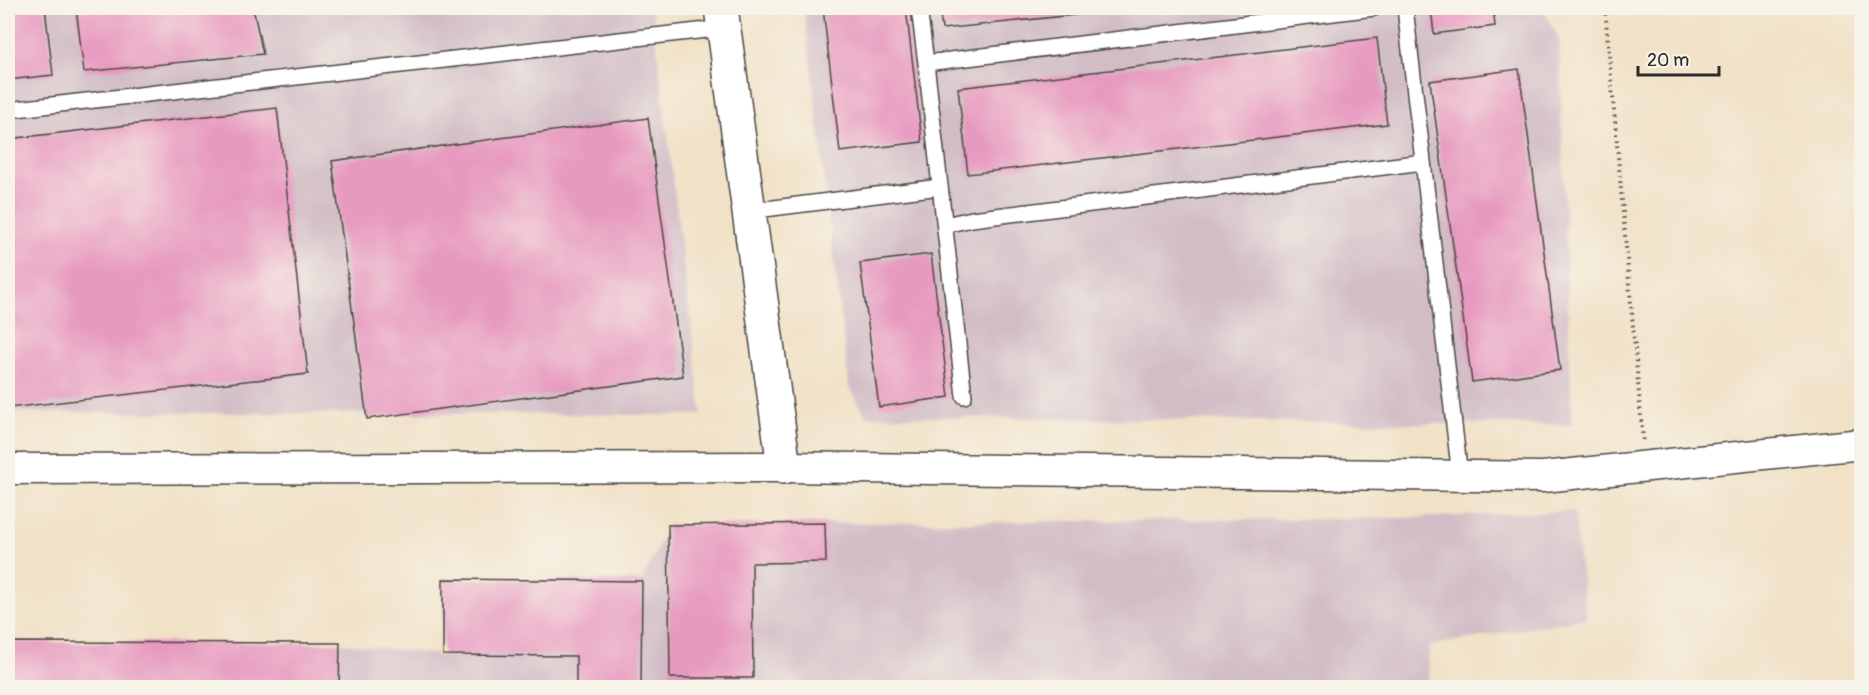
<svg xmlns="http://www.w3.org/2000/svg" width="1869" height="695" font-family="Pangolin,sans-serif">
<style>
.industrial{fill:#d2bdc6}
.building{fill:#e79abf}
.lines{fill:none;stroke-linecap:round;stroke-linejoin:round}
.service-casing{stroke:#494642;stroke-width:18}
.minor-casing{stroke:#494642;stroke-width:33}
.tertiary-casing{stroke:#494642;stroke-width:36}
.path{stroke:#494642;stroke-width:4;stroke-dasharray:1.5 4.5;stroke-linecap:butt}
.service{stroke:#fff;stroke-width:15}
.minor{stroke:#fff;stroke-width:30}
.tertiary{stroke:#fff;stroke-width:33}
</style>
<rect width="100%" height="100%" fill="#f7f3e8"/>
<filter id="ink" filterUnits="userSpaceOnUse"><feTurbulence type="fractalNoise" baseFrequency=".0167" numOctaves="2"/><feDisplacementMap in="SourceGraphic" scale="12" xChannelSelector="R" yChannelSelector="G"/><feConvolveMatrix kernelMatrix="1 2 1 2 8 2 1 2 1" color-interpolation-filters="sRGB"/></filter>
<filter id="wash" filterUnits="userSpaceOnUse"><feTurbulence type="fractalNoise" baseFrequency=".008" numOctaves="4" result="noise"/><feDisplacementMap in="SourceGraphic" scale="24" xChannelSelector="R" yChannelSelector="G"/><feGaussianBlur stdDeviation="1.35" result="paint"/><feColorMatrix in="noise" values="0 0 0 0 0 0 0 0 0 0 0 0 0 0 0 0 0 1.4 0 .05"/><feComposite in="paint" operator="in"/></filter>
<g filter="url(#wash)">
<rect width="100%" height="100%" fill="#f1e1c6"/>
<!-- industrial -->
<path class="industrial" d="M8,8H652L702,415L8,412Z
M804,8H1543L1559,40L1572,425L866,416L849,386Z
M1574,511L1586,618L1429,646L1428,688H8V642L339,643L442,655L443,579L642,581L668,525L1406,518Z"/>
<g id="blocks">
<!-- building -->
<path class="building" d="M8,8H45L53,75L8,80Z
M76,8H253L263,54L84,72Z
M823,8H906L922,142L840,152Z
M939,8H1130V9L942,29Z
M1431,8H1493L1495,26L1434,34Z
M1377,38L1387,124L968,174L958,88Z
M1519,69L1560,370L1472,382L1430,81Z
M277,108L308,374L8,408V139Z
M648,118L683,376L367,419L332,161Z
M931,254L949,397L879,407L860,263Z
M825,523L826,562L752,563L753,678H670L668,525Z
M443,579L642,581L641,688H576V656L443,655Z
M8,642L340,643L339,688H8Z"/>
</g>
</g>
<g filter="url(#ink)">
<use href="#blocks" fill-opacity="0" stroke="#494642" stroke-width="1.5"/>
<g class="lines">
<!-- service casing -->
<g class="service-casing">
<path id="service" d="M919,8L926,63
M1405,8L1460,476
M8,110L724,28
M749,211L940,187
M945,225L972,219L1423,162
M964,396L926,63L1374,8"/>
</g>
<!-- minor casing -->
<g class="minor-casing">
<path id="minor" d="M8,469L784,467L1543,477L1862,444"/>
</g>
<!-- tertiary casing -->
<g class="tertiary-casing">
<path id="tertiary" d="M721,8L784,467"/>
</g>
<!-- path -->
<path class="path" d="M1605,8L1643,440"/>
<!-- service -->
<use href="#service" class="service"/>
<!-- minor -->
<use href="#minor" class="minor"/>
<!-- tertiary -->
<use href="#tertiary" class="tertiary"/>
</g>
</g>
<!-- margin -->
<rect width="1869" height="695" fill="none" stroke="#f7f3e8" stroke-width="30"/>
<!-- scale -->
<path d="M1638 66v9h81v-9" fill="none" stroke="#2b2b2b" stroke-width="3"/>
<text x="1647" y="66" font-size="18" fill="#2b2b2b" stroke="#f7f3e8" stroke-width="4.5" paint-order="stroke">20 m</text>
</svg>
